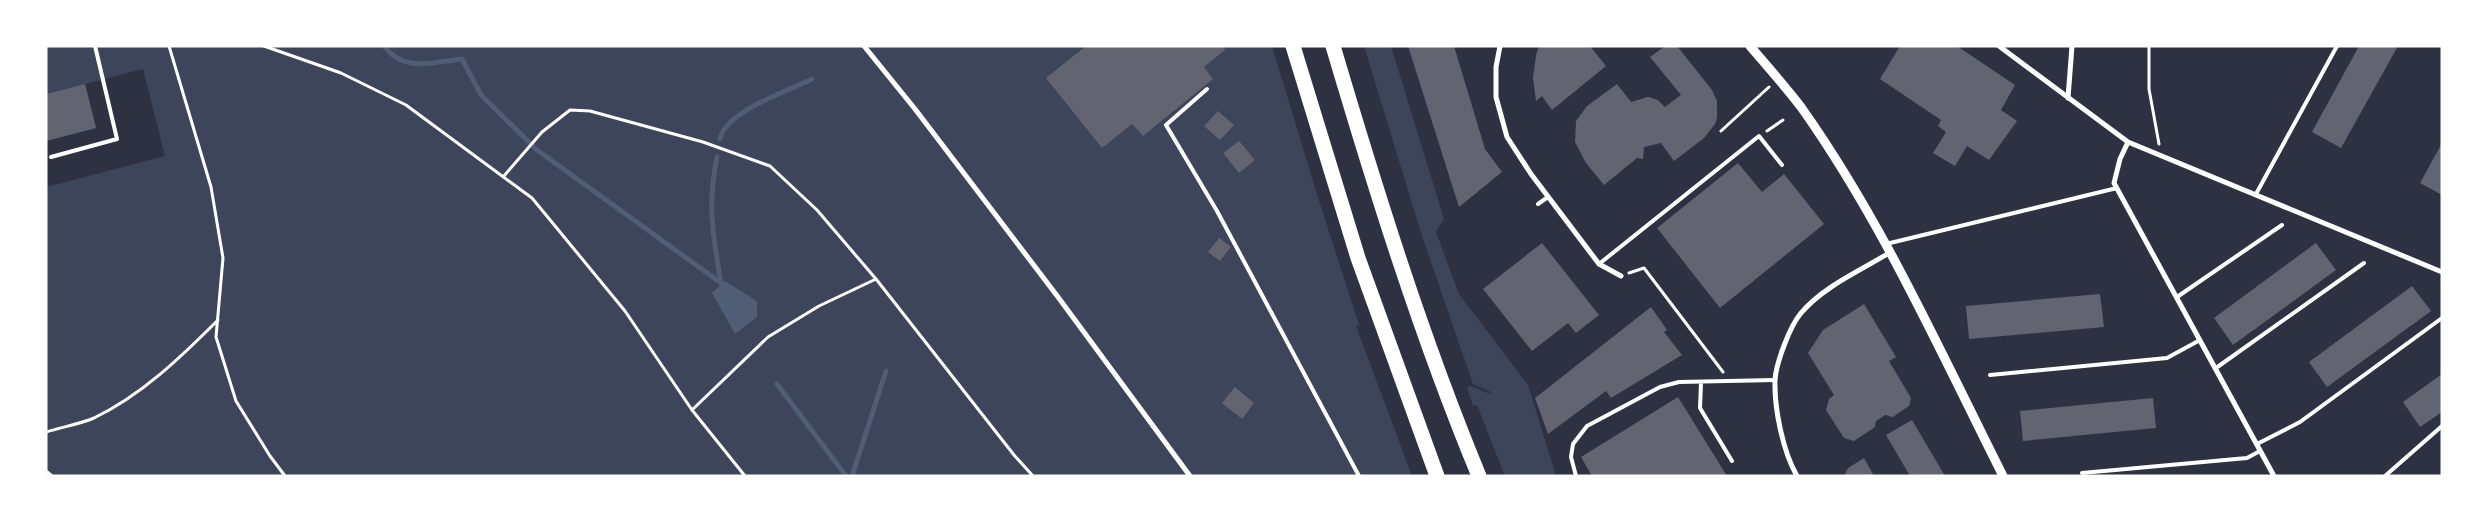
<svg xmlns="http://www.w3.org/2000/svg" width="2488" height="522" font-family="Karla,sans-serif">
<style>
.green{fill:#3c4559}
.water{fill:#4f5d75}
.lines{fill:none;stroke-linecap:round;stroke-linejoin:round}
.stream{stroke:#4f5d75;stroke-width:5}
.building{fill:#626471}
.path{stroke:#fff;stroke-width:3}
.service{stroke:#fff;stroke-width:4}
.minor{stroke:#fff;stroke-width:5}
.tertiary{stroke:#fff;stroke-width:9}
.motorway{stroke:#fff;stroke-width:15}
</style>
<rect width="100%" height="100%" fill="#2d3142"/>
<!-- green -->
<path class="green" d="M46,46H1272L1316,191L1359,325L1356,326L1412,476H46V187L165,156L143,69L85,84L96,128L46,141Z
M1364,46H1391L1444,219L1436,232L1459,294L1528,385L1556,476H1505L1477,405L1473,406L1467,388L1471,386L1490,394L1491,392L1473,384L1421,233Z"/>
<!-- water -->
<path class="water" d="M725,281L757,301V317L735,334L712,293Z"/>
<g class="lines">
<!-- stream -->
<path class="stream" d="M384,46C404,73 433,62 462,59L481,95L537,150L721,283L725,288
M720,139C726,111 788,91 812,79
M717,157C707,206 713,235 721,283
M777,384L846,476
M852,476L886,371"/>
</g>
<!-- building -->
<path class="building" d="M1086,46H1224L1225,50L1204,67L1213,79L1143,136L1132,124L1102,148L1046,78Z
M1408,46H1454L1485,149L1502,172L1459,207Z
M1539,46H1590L1606,66L1552,110L1542,96L1536,101L1533,78L1536,55Z
M1665,46H1677L1712,90L1717,101V118L1715,124L1704,138L1674,161L1661,143L1644,147L1643,159L1637,158L1604,185L1586,163L1575,142L1576,121L1587,106L1617,84L1631,102L1648,97L1658,100L1665,107L1681,95L1650,57Z
M1900,46H1957L2015,85L2001,110L2017,121L1989,160L1967,146L1955,166L1933,153L1946,132L1938,126L1941,120L1880,79Z
M2359,46H2398L2341,148L2312,132Z
M85,84L96,128L46,141V94Z
M1218,111L1234,125L1220,140L1204,126Z
M1239,141L1255,160L1239,173L1223,153Z
M2442,143V195L2420,183Z
M1738,163L1762,192L1784,174L1824,224L1720,308L1657,228Z
M1219,238L1231,247L1220,261L1208,252Z
M1542,243L1599,315L1576,333L1568,323L1532,351L1483,289Z
M2316,243L2336,270L2233,345L2214,318Z
M2412,286L2431,311L2327,387L2309,362Z
M2100,294L2104,327L1969,339L1966,306Z
M1864,304L1896,357L1889,361L1911,398L1909,406L1893,417L1885,415L1876,421L1875,427L1854,441L1844,438L1826,410L1829,399L1834,395L1808,353L1823,330Z
M1651,307L1667,330L1664,332L1682,355L1611,398L1606,391L1548,434L1535,398Z
M2442,374V412L2420,427L2403,402Z
M1235,387L1254,403L1242,419L1222,403Z
M1678,397L1727,476H1592L1581,457Z
M2153,398L2156,428L2023,441L2020,411Z
M1912,420L1945,476H1910L1886,435Z
M1864,458L1874,476H1844L1848,468Z"/>
<g class="lines">
<!-- path -->
<path class="path" d="M169,46L211,187L223,258L216,337L236,401L270,456L285,476
M264,46L341,73L406,105L532,198L625,311L692,410L745,476
M2149,46V89L2159,144
M1721,131L1769,87
M1767,131L1783,120
M503,177L542,132L570,110L590,111L703,142L770,166L817,210L876,279L1014,455L1033,476
M1629,273L1644,268L1723,372
M692,410L768,337L819,306L876,279
M46,432C62,427 80,424 94,418C142,395 182,356 218,320
M46,471L52,476"/>
<!-- service -->
<path class="service" d="M1207,89L1166,125L1217,211L1359,476
M51,157L117,139L95,46
M2256,194L2337,46
M1538,204L1548,197
M1886,244L2117,188
M1599,264L1759,136L1782,165
M2177,297L2282,225
M2216,368L2364,263
M1990,375L2167,358L2200,340
M1701,383L1700,408L1732,461
M2257,444L2300,422L2442,318
M2082,473L2247,458L2260,451
M1576,476L1571,457L1573,444L1587,426L1660,387L1679,382L1775,380
M2385,476L2442,426"/>
<!-- minor -->
<path class="minor" d="M864,46L915,109L1058,297L1190,476
M1500,46L1496,67V97L1507,137L1531,174L1599,264L1621,276
M1999,46L2128,142L2442,272
M2068,98L2072,46
M2128,142L2120,159L2114,183L2274,476
M1797,476C1783,452 1774,408 1775,380C1776,363 1790,326 1801,313C1824,286 1860,271 1889,253"/>
<!-- tertiary -->
<path class="tertiary" d="M1750,46C1767,66 1785,86 1801,107C1882,221 1940,351 2003,476"/>
<!-- motorway -->
<path class="motorway" d="M1293,46L1358,258L1437,476
M1333,46C1376,191 1421,336 1479,476"/>
</g>
<!-- border -->
<rect width="2488" height="522" fill="none" stroke="#ffffff" stroke-width="95"/>
</svg>
